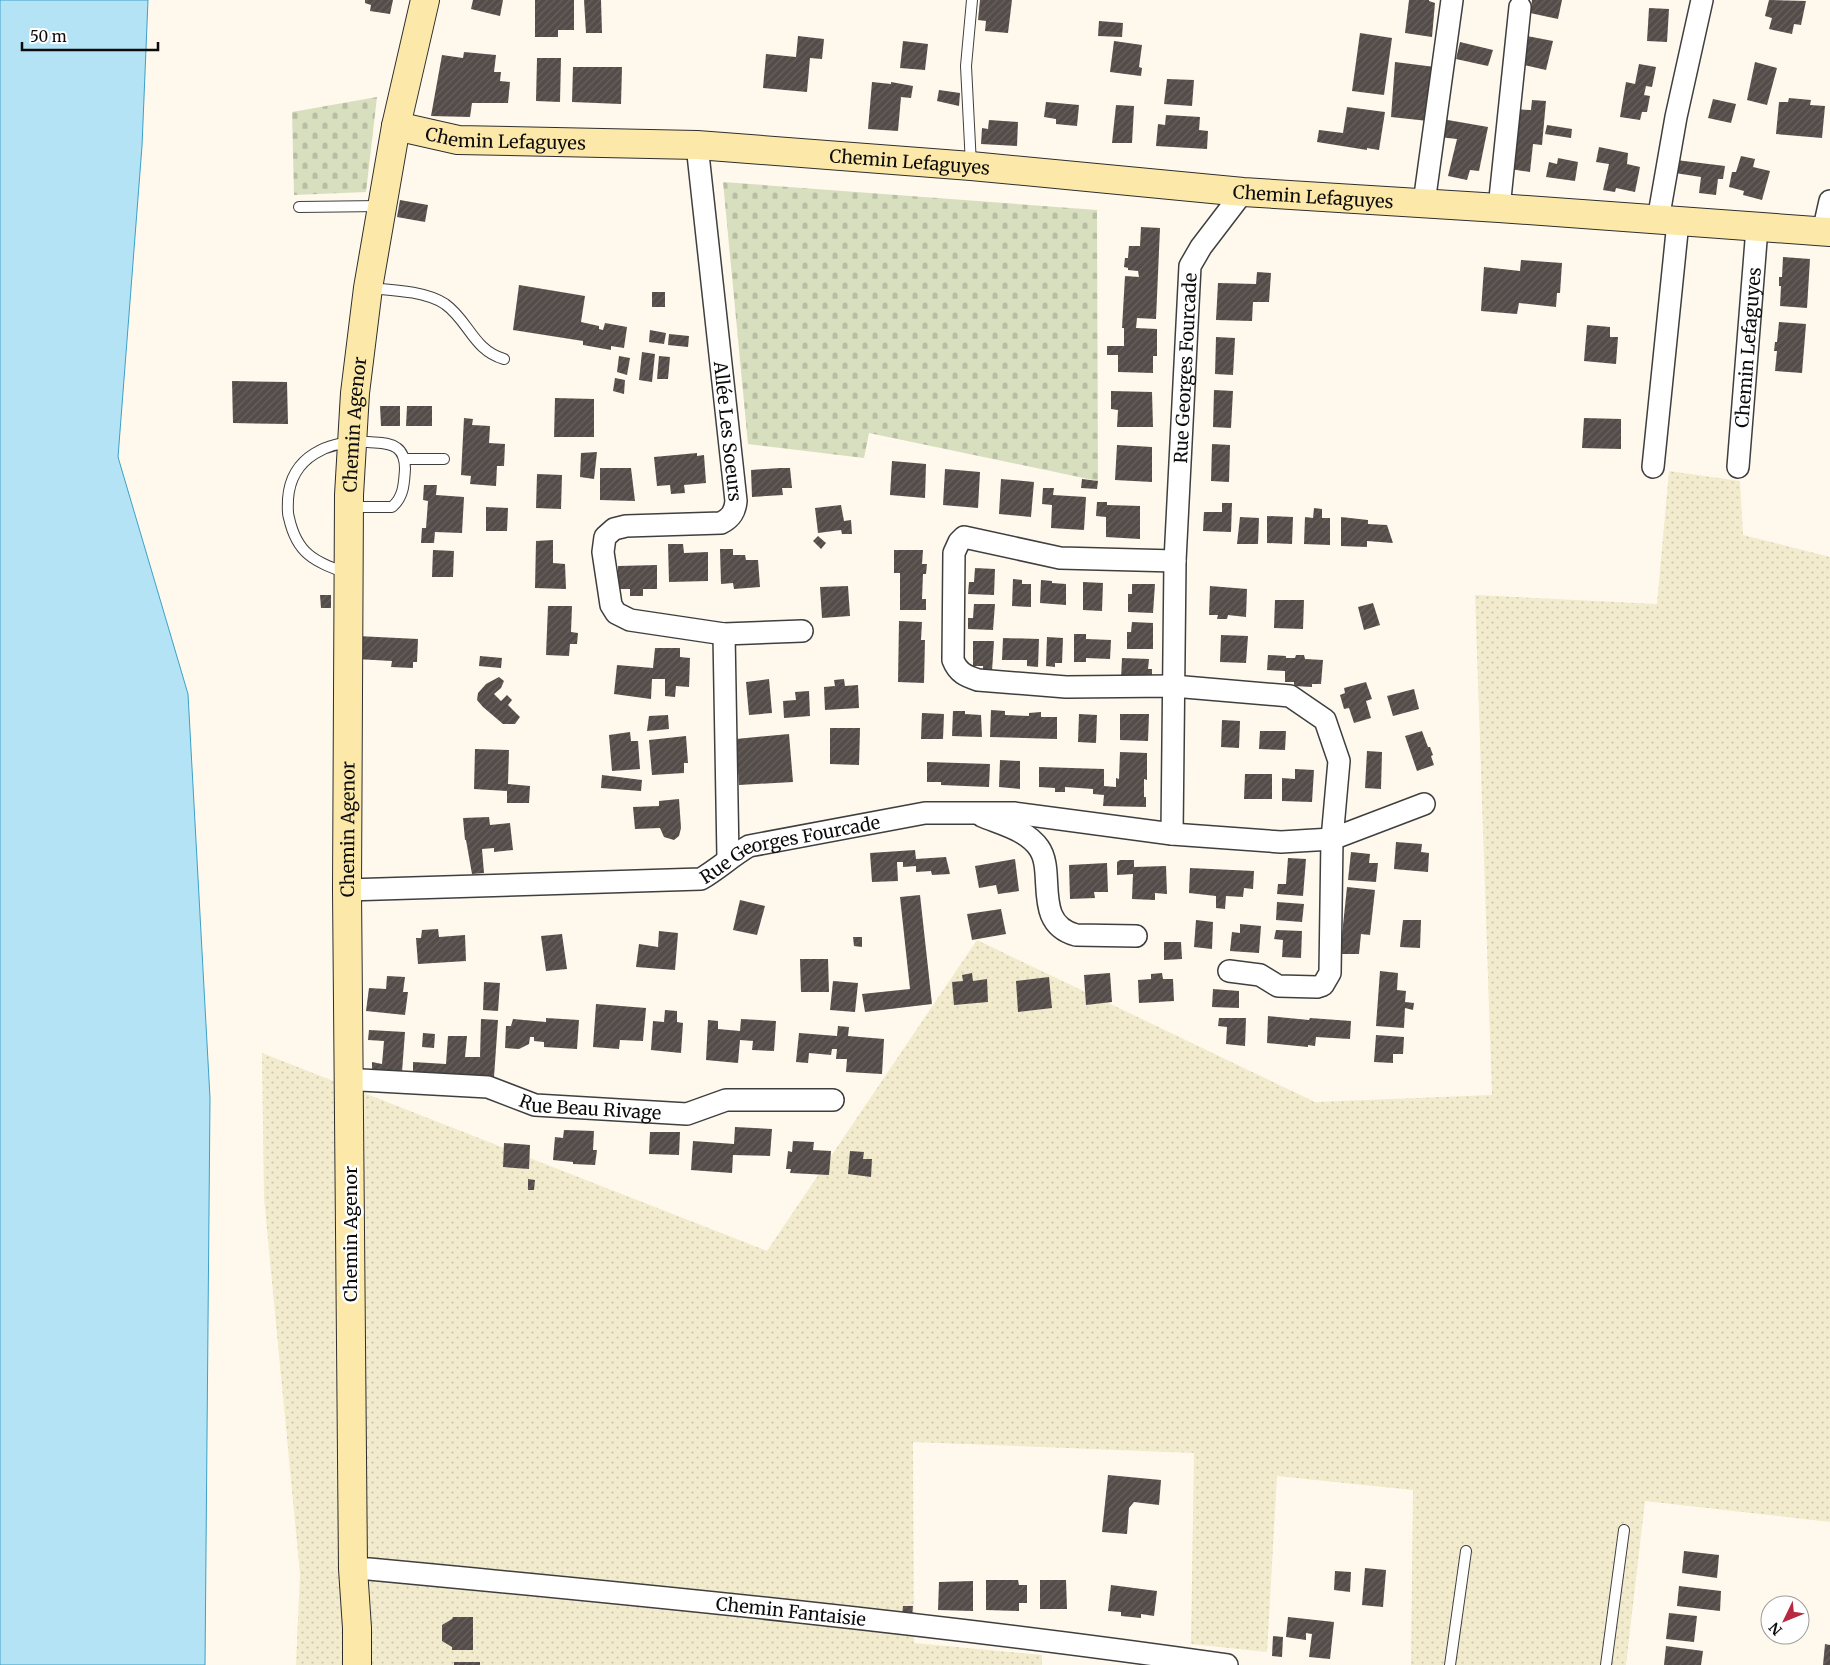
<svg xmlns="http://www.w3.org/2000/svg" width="1830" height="1665" font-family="Merriweather,serif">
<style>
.farmland{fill:url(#farmland-dots)}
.cemetery{fill:url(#cemetery-stones)}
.water{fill:#b3e3f4;stroke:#3ca1c8}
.building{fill:url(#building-hatch)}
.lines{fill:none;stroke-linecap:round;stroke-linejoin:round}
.service-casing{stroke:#3f3f3f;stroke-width:12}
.minor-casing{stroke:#3f3f3f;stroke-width:24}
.secondary-casing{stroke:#2e2e2e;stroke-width:30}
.service{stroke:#fff;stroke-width:10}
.minor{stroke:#fff;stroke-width:21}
.secondary{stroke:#fce9a9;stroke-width:28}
.labels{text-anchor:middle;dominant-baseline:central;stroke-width:5;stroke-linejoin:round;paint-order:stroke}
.street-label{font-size:18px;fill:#0c0c0c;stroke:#fff}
</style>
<defs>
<pattern id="farmland-dots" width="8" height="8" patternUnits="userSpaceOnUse" patternTransform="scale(1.25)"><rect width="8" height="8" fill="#f3ebcd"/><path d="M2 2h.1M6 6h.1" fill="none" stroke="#cfc8af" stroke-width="1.8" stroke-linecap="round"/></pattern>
<pattern id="cemetery-stones" width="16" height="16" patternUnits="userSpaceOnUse" patternTransform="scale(1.25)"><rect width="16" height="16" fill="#d8dfbf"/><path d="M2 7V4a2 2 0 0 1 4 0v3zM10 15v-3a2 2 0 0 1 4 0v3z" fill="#b8bea3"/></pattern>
<pattern id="building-hatch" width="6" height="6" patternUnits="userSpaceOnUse" patternTransform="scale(1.25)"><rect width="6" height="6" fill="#544c49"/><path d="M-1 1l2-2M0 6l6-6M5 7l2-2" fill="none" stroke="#68615f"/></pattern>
</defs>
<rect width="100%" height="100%" fill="#fef9ec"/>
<!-- farmland -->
<path class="farmland" d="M1669,471L1740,481L1743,535L1830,557V1522L1645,1501L1626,1665H1411L1413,1490L1277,1476L1267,1652L1191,1644L1194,1453L913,1442L914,1643L1042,1655V1665H296L300,1574L264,1198L262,1053L767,1251L977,940L1315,1102L1492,1095L1475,595L1657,604Z"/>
<!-- cemetery -->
<path class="cemetery" d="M377,97L366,192L294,195L292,112Z
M723,182L1097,210L1098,481L869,433L864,458L748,444Z"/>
<!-- water -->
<path class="water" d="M0,0H148L142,146L118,457L188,694L210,1098L205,1665H0Z"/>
<!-- building -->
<path class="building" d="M365,0H393L390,14L370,11L371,5L365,3Z
M473,0H503L500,16L471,9Z
M535,0H574V30H558V37H535Z
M584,0H601L602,33H586Z
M980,0H1012L1008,33L985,31L986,21L978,20Z
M1409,0H1429V1L1435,3L1432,37L1405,33Z
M1532,0H1562L1558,19L1530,13Z
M1769,0L1806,1L1801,25L1794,24L1792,34L1769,29L1772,18L1765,16Z
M1649,8L1669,9L1667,42L1647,41Z
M1099,21L1123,23L1122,37L1098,36Z
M1360,33L1392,38L1384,95L1352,91Z
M798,36L824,39L822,59L810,58L807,92L763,88L766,54L796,57Z
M1527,36L1553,41L1546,70L1520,64Z
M903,41L928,44L925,70L900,68Z
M1114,41L1142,45L1139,67L1142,68L1141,76L1110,72Z
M1460,42L1493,50L1488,66L1456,59Z
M464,52L496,55L494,72H501L500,81L510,82L508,103H472L470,117L431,116L442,55L463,58Z
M537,58H561L560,102L536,101Z
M1395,62L1435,67L1428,121L1391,117Z
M1755,62L1777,68L1767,105L1747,100Z
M1639,64L1656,67L1652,87L1646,86L1644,95L1650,96L1647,112H1642L1640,120L1620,117L1626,82L1635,84Z
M573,67H622L621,104L572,102Z
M1167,79L1194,80L1192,106L1164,104Z
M872,82L891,84V82L913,86L911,98L901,97L898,131L868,129Z
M939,90L960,93L959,106L937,101Z
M1789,98L1811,100L1810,105L1825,106L1822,138L1776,134L1779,102H1788Z
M1713,99L1736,104L1731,123L1708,118Z
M1532,100L1546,101L1542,145L1533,144L1530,172L1504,168L1510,109L1531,110Z
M1046,102L1079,105L1077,126L1056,124V119L1044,117Z
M1116,105L1134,106L1132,143H1112Z
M1347,107L1385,112L1379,150L1367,148V150L1317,142L1319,130L1343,133Z
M1166,115L1200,117L1199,130L1208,131L1207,149L1156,146L1158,124L1165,125Z
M1442,119L1488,127L1479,171L1470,170L1467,180L1448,176L1457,139L1439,137Z
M989,120L1018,122L1017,146L981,144L982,128L988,129Z
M1547,125L1572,129L1571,138L1545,134Z
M1599,147L1628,153L1627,164L1640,167L1635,192L1616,188L1615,192L1603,190L1609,164L1596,162Z
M1741,156L1755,159L1753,167L1770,171L1762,200L1743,195L1744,191L1729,187L1732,172H1736Z
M1558,158L1578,162L1575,181L1546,177L1549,162L1557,164Z
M1676,160L1725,166L1723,179H1718L1716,195L1699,193L1701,177L1675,173Z
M400,200L428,205L425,222L397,217Z
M1141,227L1160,228L1156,319L1137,318L1136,328L1157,329V356H1153V373L1118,372V355H1107V346H1124V328H1122L1125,276L1139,277L1138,271L1128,270V268L1124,267L1125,258H1128L1129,246H1140Z
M1783,257L1810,259L1807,308L1780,306L1781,286H1779V277H1782Z
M1521,260L1562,263L1560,293H1557L1556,307L1519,303L1517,314L1481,311L1484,267L1520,271Z
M1257,272L1271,273L1269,302H1253L1252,321L1216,320L1218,283L1256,284Z
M519,285L585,296L581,322L599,326V329L603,330L605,323L627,327L624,348L611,346V350L583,345V341L513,330Z
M652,292H665V307H652Z
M1779,322L1806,324L1802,373L1775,371L1777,351H1774L1775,342H1777Z
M1587,325L1610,327V337H1618L1616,364L1584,361Z
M650,330L666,333L664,344L649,342Z
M669,334L689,336L688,347L668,345Z
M1216,337L1235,338L1233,375L1215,374Z
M642,352L655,354L652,382L639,380Z
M619,356L630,358L627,375L617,372Z
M659,356L670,357L668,379H657Z
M615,378L625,380L624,394L613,391Z
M232,381L287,382L288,424L233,423Z
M1214,390L1233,391L1231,428L1213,427Z
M1111,391L1152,392L1153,427H1117L1118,410L1111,409Z
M555,398L594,399V437H554Z
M380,406H400V426H381Z
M407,406H432V426H406Z
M464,418L473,419L472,425L490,426L489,443L505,444L504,466H497L496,486L470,484L471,476L461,475Z
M1584,418L1621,419V449L1582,448Z
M1212,444L1230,445L1229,482L1211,481Z
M1117,445L1152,447V482L1115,480Z
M597,452L594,479L580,477L581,453Z
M697,453V456L704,455L706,483L684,485L685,493L671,494L670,485L657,486L654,457Z
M892,461L926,464L925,498L890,495Z
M600,468H631L635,501L600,500Z
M780,468H790L792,488H782L783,495L752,497L751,470Z
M945,469L980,472L978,508L943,505Z
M537,474L562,475L561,509L536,508Z
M1001,479L1034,482L1031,517L999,514Z
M1082,479L1098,481L1097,489L1081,488Z
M424,485H437L436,495L464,497L462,533L435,532L434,543H421L422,528H426L428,501L423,500Z
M1043,488H1054L1053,495L1086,497L1084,530L1051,528L1052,505L1042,504Z
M1097,502H1107V505L1140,506V539L1106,537V517L1096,516Z
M1222,503H1232L1231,532L1203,531L1204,512H1222Z
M841,505L844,521L851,520L852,534H842L841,530L818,533L815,508Z
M486,507L508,508L507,531H486Z
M1314,508L1322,509V518H1330V545L1304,544L1305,517L1313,518Z
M1267,516L1293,517L1292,544L1267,543Z
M1240,517L1259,518L1258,544H1237Z
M1341,517L1368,520V524L1387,525L1393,543L1367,541V547L1341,546Z
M818,536L826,543L821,549L813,541Z
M553,540V563L565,564L566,589L535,588L536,541Z
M668,544H683L684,553L708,552V581L669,582Z
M720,549H733V555H745L746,560H758L760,587L734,589L733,583L721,584Z
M433,550L454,551L453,577H432Z
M894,550H923L922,564H927L926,574H923L922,599H926V610H900V573H894Z
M657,565V589H643V596H630V589H618V566Z
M975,568L995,569L994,595L968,594L969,582H974Z
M1013,579L1022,580V584H1031V607L1012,606Z
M1041,580L1052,581V583L1066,584V605L1040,603Z
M1083,582L1103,583L1102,611L1083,610Z
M1132,584H1155L1153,613L1128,612V594H1132Z
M848,586L850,616L822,618L820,587Z
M1210,586L1247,589L1246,617L1228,615L1227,619H1217L1218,615H1209Z
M320,595H331V608H321Z
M1275,600H1304L1303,629L1274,628Z
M1373,603L1380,625L1364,630L1358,607Z
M974,604H995L993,630L968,629V618H973Z
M548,606H572L571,632L578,633L577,644H570L569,656L546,655Z
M899,621L922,622L921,640H925L924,683L898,682Z
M1132,622L1153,623V649H1127V632H1131Z
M1074,634H1086V639L1111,640L1110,659L1086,658V662H1074Z
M1221,635L1248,636L1246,663L1220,662Z
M357,636L418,639L417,662H413V668L391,667L392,661L356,659Z
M1047,637L1063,638L1062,663H1055V667L1046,666Z
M1003,638L1039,639L1038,667L1027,666V660H1002Z
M973,641H994L992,671L983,670V666H973Z
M655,648H680V657L690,658L689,687L676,686L675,697L665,696V679H652L651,699L614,694L617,665L653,668Z
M1268,655L1286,656V658H1295L1296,655H1304L1305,659L1323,660L1321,684H1312V687L1294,686V682H1285V671L1267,670Z
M480,656L502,658L501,668L479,666Z
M1122,658L1149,659L1148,669H1152V680L1121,679Z
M499,677L504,681L501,688L494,694L501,701L507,695L512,700L508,705L520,717L515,724H503L483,707L477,700L478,693L486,684Z
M769,679L772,713L749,715L746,682Z
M844,679L845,686L858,685L859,708L825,710L824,687L835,686L834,680Z
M1366,682L1372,699L1366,701L1371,718L1354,723L1349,708L1344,709L1340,695L1345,693L1344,688Z
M1414,689L1419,709L1393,716L1387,696Z
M809,691L810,716L784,718L783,701L796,700L795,692Z
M991,710L1005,711V715L1029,716V713L1041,712V717H1057V739L990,737Z
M953,711H965V714L981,715L982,737L952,736Z
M922,713L944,714L943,739H921Z
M1079,714L1097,715L1096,743L1078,742Z
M1120,714H1149L1148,741L1120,740Z
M668,715L669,729L647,731L649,716Z
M1222,720L1240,721L1239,748L1221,747Z
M830,728H860L859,765L830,764Z
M1260,731H1286L1285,750L1259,749Z
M1422,731L1428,747H1430L1433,755L1431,756L1434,765L1417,771L1405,736Z
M630,732L631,741H638L640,769L612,771L609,735Z
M789,734L793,782L739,785L736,739Z
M686,736L688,763H684V773L652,775L649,740Z
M475,749L509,750L508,784L530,786L529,803H507V791L474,789Z
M1367,751L1382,752L1381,789L1365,788Z
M1120,752L1147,753V780L1144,779V797H1146V807L1103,806L1104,795L1093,794V789L1065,787V792H1055V788L1039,787V767L1104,769V786L1116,787V778L1119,779Z
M1000,760L1020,761V789L999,787Z
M927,762L990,764L989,787L941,785V782H927Z
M1295,769L1314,770L1312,802L1282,801V778L1295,779Z
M1245,774H1272V799H1244Z
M602,775L642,780L641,791L601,788Z
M679,799L681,828L679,836L674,840L664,837L660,828L635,829L633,807L659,806V801Z
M489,817L490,825L510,823L513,850L494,852V848L482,849L484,873L472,874L466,840H465L463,818Z
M1396,842L1422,844L1421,852L1429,853L1428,872L1394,869Z
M915,850L916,859L946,857L950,874L932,875L931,871L916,872V866L903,867V862H897L898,881L872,882L870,853Z
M1351,852L1370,854L1369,863H1378L1376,882L1348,880Z
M1288,858L1306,859L1303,896L1277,894L1278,884H1286Z
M1015,859L1019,891L998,894L996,885L979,888L975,866Z
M1120,860H1134V867L1166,866L1167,894L1155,893V900L1132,899L1133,874L1117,875V862Z
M1107,863L1108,892H1094L1095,898L1070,899L1069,865Z
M1190,868L1254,871L1253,889L1244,888L1243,897L1226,896L1225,909L1216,908V896L1189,893Z
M1347,887L1375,890L1370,935L1361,934L1359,954H1340Z
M920,895L932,1004L865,1012L862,994L910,989L900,897Z
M740,900L765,906L757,935L733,930Z
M1277,902L1304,904L1302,922L1276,920Z
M1001,909L1006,934L972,940L967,914Z
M1196,920L1213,922L1212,949L1194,947Z
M1403,920H1421L1420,948L1400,947Z
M1240,924L1261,926L1259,953L1230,951L1232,932L1240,933Z
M438,929L439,937L465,935L466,961L418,964L416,938H421L422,930Z
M1276,930L1302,931L1301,958L1282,957L1283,940L1274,939Z
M659,931L678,933L675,970L636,967L639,944L658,947Z
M562,934L567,969L546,971L541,936Z
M853,937H862V947L854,946Z
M1164,942H1181L1182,959L1164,960Z
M800,959H828L829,992H801Z
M1380,971L1398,973L1397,990L1406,991L1405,1002L1414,1003L1413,1010L1405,1008L1404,1028L1376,1026Z
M972,973L973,981L987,979L988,1002L954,1005L952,982L963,981L962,975Z
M1110,973L1112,1002L1086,1005L1084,975Z
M1162,973L1163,979H1173L1174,1001L1139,1003L1138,980L1151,979V974Z
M387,976L405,977L403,992H408L405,1015L366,1011L369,988L386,989Z
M1049,977L1052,1008L1018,1012L1016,981Z
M833,981L858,983L855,1012L830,1010Z
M484,982L500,983L498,1011L483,1010Z
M1213,989L1239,991V1008L1212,1007Z
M596,1004L646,1008L643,1041L620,1040L619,1049L593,1047Z
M665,1010L677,1011V1022L683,1023L681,1053L651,1050L653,1021L664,1022Z
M1268,1016L1309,1020L1310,1018L1351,1021L1350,1039L1316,1037L1315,1046L1308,1045V1047L1267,1043Z
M546,1018L579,1020L577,1049L544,1047V1042L534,1041V1037H530L529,1044L519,1049L505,1048L506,1026H511L513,1019L546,1022Z
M1219,1018H1246L1245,1046L1226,1044L1227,1027L1218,1026Z
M481,1019L498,1020L494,1077L413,1073V1062L446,1064L448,1036H467L465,1057H480Z
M741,1019L776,1021L774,1051L752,1050L753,1041L740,1040L738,1063L706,1060L708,1020L718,1021V1029L740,1031Z
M838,1026L849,1027L848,1036L884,1039L882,1074L846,1072L847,1059H836L837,1049H832L831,1055L809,1053L808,1063L796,1062L799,1033L837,1036Z
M369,1030L405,1032L402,1072L372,1070V1062L382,1064L384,1041L368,1040Z
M423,1033L435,1034L434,1048L422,1047Z
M1376,1035L1404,1037L1403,1054H1393V1063L1374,1062Z
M735,1127L772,1129L770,1156L733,1155L732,1173L691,1170L693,1141L734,1144Z
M564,1130L594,1131L593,1150H597L595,1165L573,1164V1162L553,1160L555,1137L563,1138Z
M650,1132H680L679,1155L649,1154Z
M793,1141L814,1142L813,1150L831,1151L829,1175L790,1173L791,1169H786L788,1151L792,1152Z
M504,1143L530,1145L529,1169L503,1167Z
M850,1151L864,1152L863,1159H872L871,1177L848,1174Z
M528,1179L535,1180L534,1190H528Z
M1108,1475L1161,1480L1159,1505L1134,1502L1129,1508L1127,1534L1102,1532Z
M1684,1551L1719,1555L1717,1578L1682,1573Z
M1365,1568L1386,1570L1383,1607L1362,1605Z
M1335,1571L1351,1572L1350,1592L1334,1590Z
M986,1580H1018L1019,1585H1027V1603H1019V1611L986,1610Z
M1040,1580H1066L1067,1609H1040Z
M973,1581V1611L938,1610L939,1582Z
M1111,1585L1157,1591L1154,1616L1141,1614V1618L1121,1616V1612L1108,1611Z
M1679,1586L1721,1591L1720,1611L1677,1606Z
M903,1606H913L912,1616L902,1615Z
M1669,1613L1697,1616L1694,1642L1666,1639Z
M453,1617H473V1650H452V1647L442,1641V1625L452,1619Z
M1288,1617L1334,1622L1330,1659L1309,1657L1312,1634L1306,1633V1640L1286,1637Z
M1273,1636L1283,1637L1282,1657L1272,1656Z
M1825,1644L1830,1645V1665H1823Z
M1666,1646L1703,1651L1701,1665H1664Z
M454,1662H480V1665H454Z"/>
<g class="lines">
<!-- service casing -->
<g class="service-casing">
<path id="service" d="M971,165L966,66L972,0
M299,207L381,206
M369,288C392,290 425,291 445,304C469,321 473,350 504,359
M405,459H444
M346,573C314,561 297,554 289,518C287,512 288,506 288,499C291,456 329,440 368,442C378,443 389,442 397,448C404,453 405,461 405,469C404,483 404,497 392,507H350
M1450,1665L1466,1551
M1606,1665L1624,1530"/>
</g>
<!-- minor casing -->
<g class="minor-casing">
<g id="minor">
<path id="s1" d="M697,145L736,501C735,512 731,518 721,523L626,526L614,529L605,537L603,552L611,605L616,613L630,620L724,634L802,631"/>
<path d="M1424,203L1452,0"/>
<path d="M1499,208L1520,7"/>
<path d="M1658,220L1676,117L1702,0"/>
<path d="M1823,232L1830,201"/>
<path d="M1653,467L1678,222"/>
<path id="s2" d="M1738,467L1757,228"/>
<path d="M1175,561L1060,558L964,537L959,542L954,553L953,660C958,673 966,676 978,680L1066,687L1173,686L1290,696L1325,720L1339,761L1332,839L1330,973L1323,985L1317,987L1278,986L1260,975L1229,971"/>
<path d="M724,634L728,858"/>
<path d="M982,816C1001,824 1027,830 1039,848C1056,872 1032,923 1076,935L1136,936"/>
<path d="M1172,834L1281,842L1332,839L1424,804"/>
<path id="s3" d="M347,890L701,879C718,869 732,856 749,846L925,813H1014L1172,834L1175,561L1190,266L1201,247L1243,192"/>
<path id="s4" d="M349,1082L361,1080L488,1087L535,1105L687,1114L726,1100H833"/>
<path id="s5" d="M353,1569H369C656,1596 942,1624 1227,1665"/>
</g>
</g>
<!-- secondary casing -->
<g class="secondary-casing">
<g id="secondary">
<path id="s6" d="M396,126L458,140L697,145L971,166L1243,192L1499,208L1830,232"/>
<path id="s7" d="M357,1665V1628L353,1569L347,890L349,495L355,393L368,288L396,126L425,0"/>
</g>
</g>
<!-- service -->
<use href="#service" class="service"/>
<!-- minor -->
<use href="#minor" class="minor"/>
<!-- secondary -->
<use href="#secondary" class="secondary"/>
</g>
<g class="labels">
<!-- street labels -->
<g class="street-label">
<text stroke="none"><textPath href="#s6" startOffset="111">Chemin Lefaguyes</textPath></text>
<text stroke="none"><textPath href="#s6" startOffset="516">Chemin Lefaguyes</textPath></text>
<text stroke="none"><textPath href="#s6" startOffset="921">Chemin Lefaguyes</textPath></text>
<text stroke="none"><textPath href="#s2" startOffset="120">Chemin Lefaguyes</textPath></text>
<text stroke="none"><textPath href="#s3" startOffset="1306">Rue Georges Fourcade</textPath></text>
<text stroke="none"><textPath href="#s7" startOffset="1241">Chemin Agenor</textPath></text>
<text stroke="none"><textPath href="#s1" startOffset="288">Allée Les Soeurs</textPath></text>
<text stroke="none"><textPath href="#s7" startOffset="836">Chemin Agenor</textPath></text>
<text stroke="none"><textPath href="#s3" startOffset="450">Rue Georges Fourcade</textPath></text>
<text stroke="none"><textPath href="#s4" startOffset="245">Rue Beau Rivage</textPath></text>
<text transform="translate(350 1234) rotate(-90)">Chemin Agenor</text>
<text stroke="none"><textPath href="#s5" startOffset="440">Chemin Fantaisie</textPath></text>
</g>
</g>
<!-- north arrow -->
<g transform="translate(1785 1620) rotate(227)"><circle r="24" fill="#ffffff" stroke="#9e9e9e"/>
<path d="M0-4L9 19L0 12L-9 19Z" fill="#b72941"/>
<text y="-8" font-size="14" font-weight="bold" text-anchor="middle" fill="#0c0c0c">N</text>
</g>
<!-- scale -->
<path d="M22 42v8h136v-8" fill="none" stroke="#0c0c0c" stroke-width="2.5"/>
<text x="30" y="42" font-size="15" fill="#0c0c0c" stroke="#ffffff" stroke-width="4" paint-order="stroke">50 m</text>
</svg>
